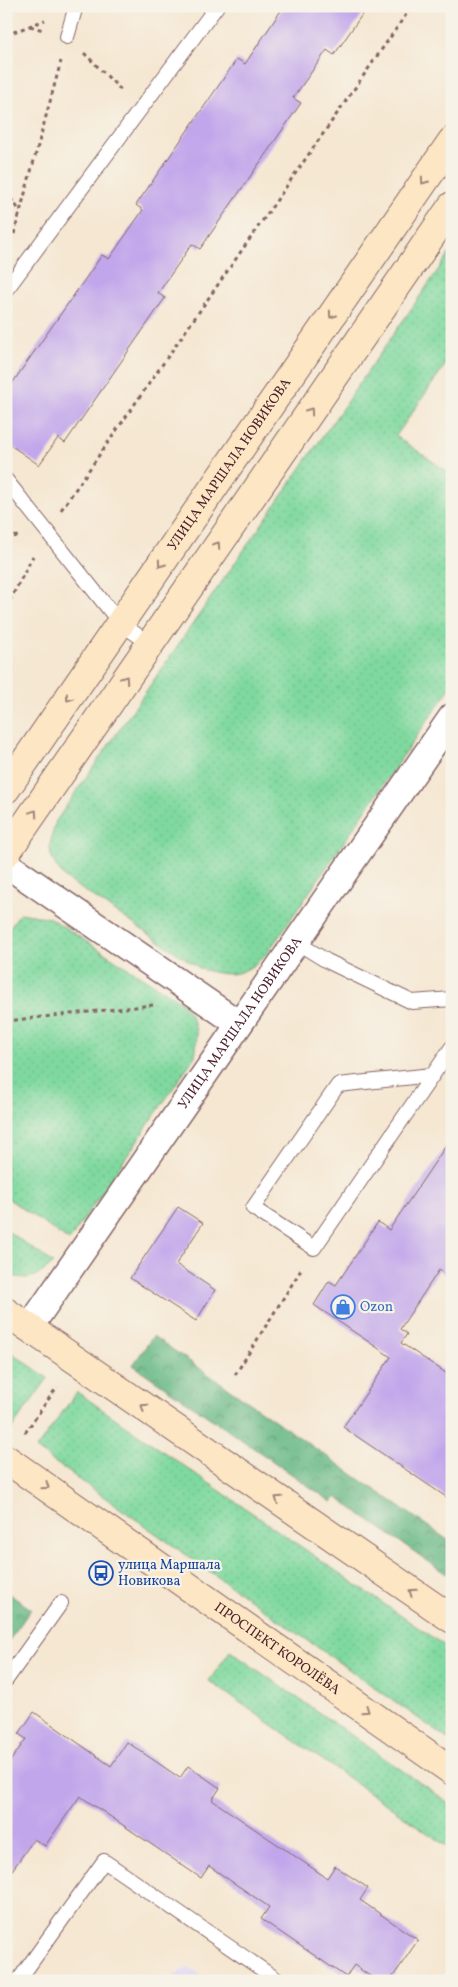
<svg xmlns="http://www.w3.org/2000/svg" width="458" height="1987" font-family="Vollkorn,serif">
<style>
.built{fill:#ddd5f6}
.grass{fill:url(#grass-dots);stroke:#647c65}
.forest{fill:url(#forest-crowns);stroke:#586c58}
.building{fill:#c1a6eb}
.lines{fill:none;stroke-linecap:round;stroke-linejoin:round}
.lane-casing{stroke:#866565;stroke-width:16}
.street-casing{stroke:#866565;stroke-width:29}
.secondary-casing{stroke:#866565;stroke-width:30}
.path{stroke:#866565;stroke-width:3;stroke-dasharray:4 4;stroke-linecap:butt}
.lane{stroke:#fff;stroke-width:14}
.street{stroke:#fff;stroke-width:26}
.secondary{stroke:#fce6c4;stroke-width:28}
.oneway{stroke:#a38278}
.labels{text-anchor:middle;dominant-baseline:central;stroke-width:4.5;stroke-linejoin:round;paint-order:stroke}
.street-label{font-size:14px;fill:#4a1f2b;stroke:#f7f3e8}
.shop-label{font-size:14px;fill:#366cbe;stroke:#f7f3e8;text-anchor:start}
.transit-label{font-size:14px;fill:#164399;stroke:#f7f3e8;text-anchor:start}
</style>
<defs>
<pattern id="grass-dots" width="8" height="8" patternUnits="userSpaceOnUse" patternTransform="scale(1.25)"><rect width="8" height="8" fill="#7fd99f"/><path d="M2 2h.1M6 6h.1" fill="none" stroke="#6fba89" stroke-width="1.8" stroke-linecap="round"/></pattern>
<pattern id="forest-crowns" width="20" height="18" patternUnits="userSpaceOnUse" patternTransform="scale(1.25)"><rect width="20" height="18" fill="#67b986"/><path d="M2 6a3 3 0 1 1 6 0M12 15a3 3 0 1 1 6 0" fill="none" stroke="#57966e"/></pattern>
</defs>
<rect width="100%" height="100%" fill="#f7f3e8"/>
<filter id="ink" filterUnits="userSpaceOnUse"><feTurbulence type="fractalNoise" baseFrequency=".02" numOctaves="2"/><feDisplacementMap in="SourceGraphic" scale="10" xChannelSelector="R" yChannelSelector="G"/><feConvolveMatrix kernelMatrix="1 2 1 2 8 2 1 2 1" color-interpolation-filters="sRGB"/></filter>
<filter id="wash" filterUnits="userSpaceOnUse"><feTurbulence type="fractalNoise" baseFrequency=".0096" numOctaves="4" result="noise"/><feDisplacementMap in="SourceGraphic" scale="20" xChannelSelector="R" yChannelSelector="G"/><feGaussianBlur stdDeviation="1.12" result="paint"/><feColorMatrix in="noise" values="0 0 0 0 0 0 0 0 0 0 0 0 0 0 0 0 0 1.4 0 .05"/><feComposite in="paint" operator="in"/></filter>
<g filter="url(#wash)">
<rect width="100%" height="100%" fill="#f5e7d2"/>
<!-- built -->
<path class="built" d="M189,1967L209,1981H165Z"/>
<!-- grass -->
<path class="grass" d="M452,250V355L396,436L452,475V685L268,952C245,976 232,978 201,969L65,878C46,854 48,850 56,821Z
M20,913L50,918L181,1002C196,1021 199,1031 195,1056L69,1241L6,1197V933Z
M6,1230L53,1263C36,1279 28,1281 6,1274Z
M6,1349L48,1378L10,1431L6,1429Z
M77,1392L452,1651V1742L36,1449Z
M230,1651L452,1805V1850L209,1681Z"/>
<!-- forest -->
<path class="forest" d="M153,1336L452,1543V1578L336,1497L332,1502L133,1365Z
M6,1592L31,1609L6,1645Z"/>
<g id="blocks">
<!-- building -->
<path class="building" d="M284,6H368L334,55L327,50L293,98L301,103L200,249L192,244L158,293L165,298L65,443L58,438L39,465L6,442V392L102,255L109,259L143,210L136,205L237,59L245,64Z
M452,1137V1279L439,1270L400,1329L407,1334L401,1343L452,1377V1501L343,1427L391,1357L314,1305L329,1281L336,1285L378,1222L389,1230Z
M178,1207L203,1223L176,1264L215,1290L196,1321L130,1278Z
M34,1712L111,1766L127,1742L180,1778L188,1766L220,1788L212,1800L327,1878L335,1866L368,1888L360,1900L418,1940L390,1981H377L354,1965L346,1977L261,1919L269,1907L209,1866L201,1878L80,1796L45,1846L34,1839L6,1879V1767L26,1739L19,1734Z"/>
</g>
</g>
<g filter="url(#ink)">
<use href="#blocks" fill-opacity="0" stroke="#866565" stroke-width="1"/>
<g class="lines">
<!-- lane casing -->
<g class="lane-casing">
<path id="lane" d="M67,37L76,6
M6,290L217,6
M6,480L120,623L149,643
M296,942L327,961L412,1002L452,999
M432,1075L338,1085L253,1208L314,1248L452,1047
M6,1680L61,1603
M18,1981L104,1861L279,1981"/>
</g>
<!-- street casing -->
<g class="street-casing">
<g id="street">
<path d="M6,864L239,1024"/>
<path id="s1" d="M29,1328L452,717"/>
</g>
</g>
<!-- secondary casing -->
<g class="secondary-casing">
<g id="secondary">
<path id="s2" d="M6,789L452,141"/>
<path d="M6,853L452,206"/>
<path d="M6,1312L452,1619"/>
<path id="s3" d="M6,1459L452,1771"/>
</g>
</g>
<!-- path -->
<path class="path" d="M30,26L43,30
M6,35L45,20
M84,53L122,91
M6,192L20,211
M14,234L61,61
M61,510L412,6
M6,538L18,536
M6,608L33,556
M6,1021L153,1005
M235,1375L301,1270
M25,1433L57,1387"/>
<!-- lane -->
<use href="#lane" class="lane"/>
<!-- street -->
<use href="#street" class="street"/>
<!-- secondary -->
<use href="#secondary" class="secondary"/>
</g>
<!-- one-way arrows -->
<defs><path id="oneway-chevron" d="M-2-3.5L2.5 0L-2 3.5" fill="none" stroke-width="1.6" stroke-linecap="round" stroke-linejoin="round" transform="scale(1.25)"/></defs>
<g class="oneway">
<use href="#oneway-chevron" transform="translate(424 181) rotate(125)"/>
<use href="#oneway-chevron" transform="translate(332 315) rotate(125)"/>
<use href="#oneway-chevron" transform="translate(310 411) rotate(-55)"/>
<use href="#oneway-chevron" transform="translate(217 545) rotate(-55)"/>
<use href="#oneway-chevron" transform="translate(161 564) rotate(125)"/>
<use href="#oneway-chevron" transform="translate(125 679) rotate(-56)"/>
<use href="#oneway-chevron" transform="translate(69 698) rotate(125)"/>
<use href="#oneway-chevron" transform="translate(34 813) rotate(-56)"/>
<use href="#oneway-chevron" transform="translate(144 1407) rotate(-145)"/>
<use href="#oneway-chevron" transform="translate(46 1486) rotate(35)"/>
<use href="#oneway-chevron" transform="translate(278 1499) rotate(-145)"/>
<use href="#oneway-chevron" transform="translate(412 1592) rotate(-145)"/>
<use href="#oneway-chevron" transform="translate(366 1710) rotate(35)"/>
</g>
</g>
<!-- icons -->
<defs>
<g id="shop-ring" transform="scale(1.25)"><circle r="9.5" fill="#f7f3e8" stroke="#3f7fe0" stroke-width="1.5"/><path d="M-5-2.5h2.3a2.7 3.5 0 0 1 5.4 0H5L5.5 6h-11ZM-1.5-2.5h3a1.5 2.3 0 0 0-3 0Z" fill="#3f7fe0"/></g>
<g id="bus-ring" transform="scale(1.25)"><circle r="9.5" fill="#f7f3e8" stroke="#1a4fb4" stroke-width="1.5"/><path d="M-5-6H5V4H4V6H2V4H-2V6H-4V4H-5ZM-3.5-4V0h7V-4ZM-3.5 1.2v1.5H-2V1.2ZM2 1.2v1.5H3.5V1.2Z" fill="#1a4fb4"/></g>
</defs>
<g fill-rule="evenodd">
<use href="#shop-ring" x="343" y="1307"/>
<use href="#bus-ring" x="101" y="1573"/>
</g>
<g class="labels">
<!-- street labels -->
<g class="street-label">
<text stroke="none"><textPath href="#s2" startOffset="394">УЛИЦА МАРШАЛА НОВИКОВА</textPath></text>
<text stroke="none"><textPath href="#s1" startOffset="371">УЛИЦА МАРШАЛА НОВИКОВА</textPath></text>
<text stroke="none"><textPath href="#s3" startOffset="331">ПРОСПЕКТ КОРОЛЁВА</textPath></text>
</g>
<!-- shop labels -->
<g class="shop-label">
<text x="360" y="1307">Ozon</text>
</g>
<!-- transit labels -->
<g class="transit-label">
<text x="118" y="1565">улица Маршала<tspan x="118" dy="16">Новикова</tspan></text>
</g>
</g>
<!-- margin -->
<rect width="458" height="1987" fill="none" stroke="#f7f3e8" stroke-width="25"/>
</svg>
